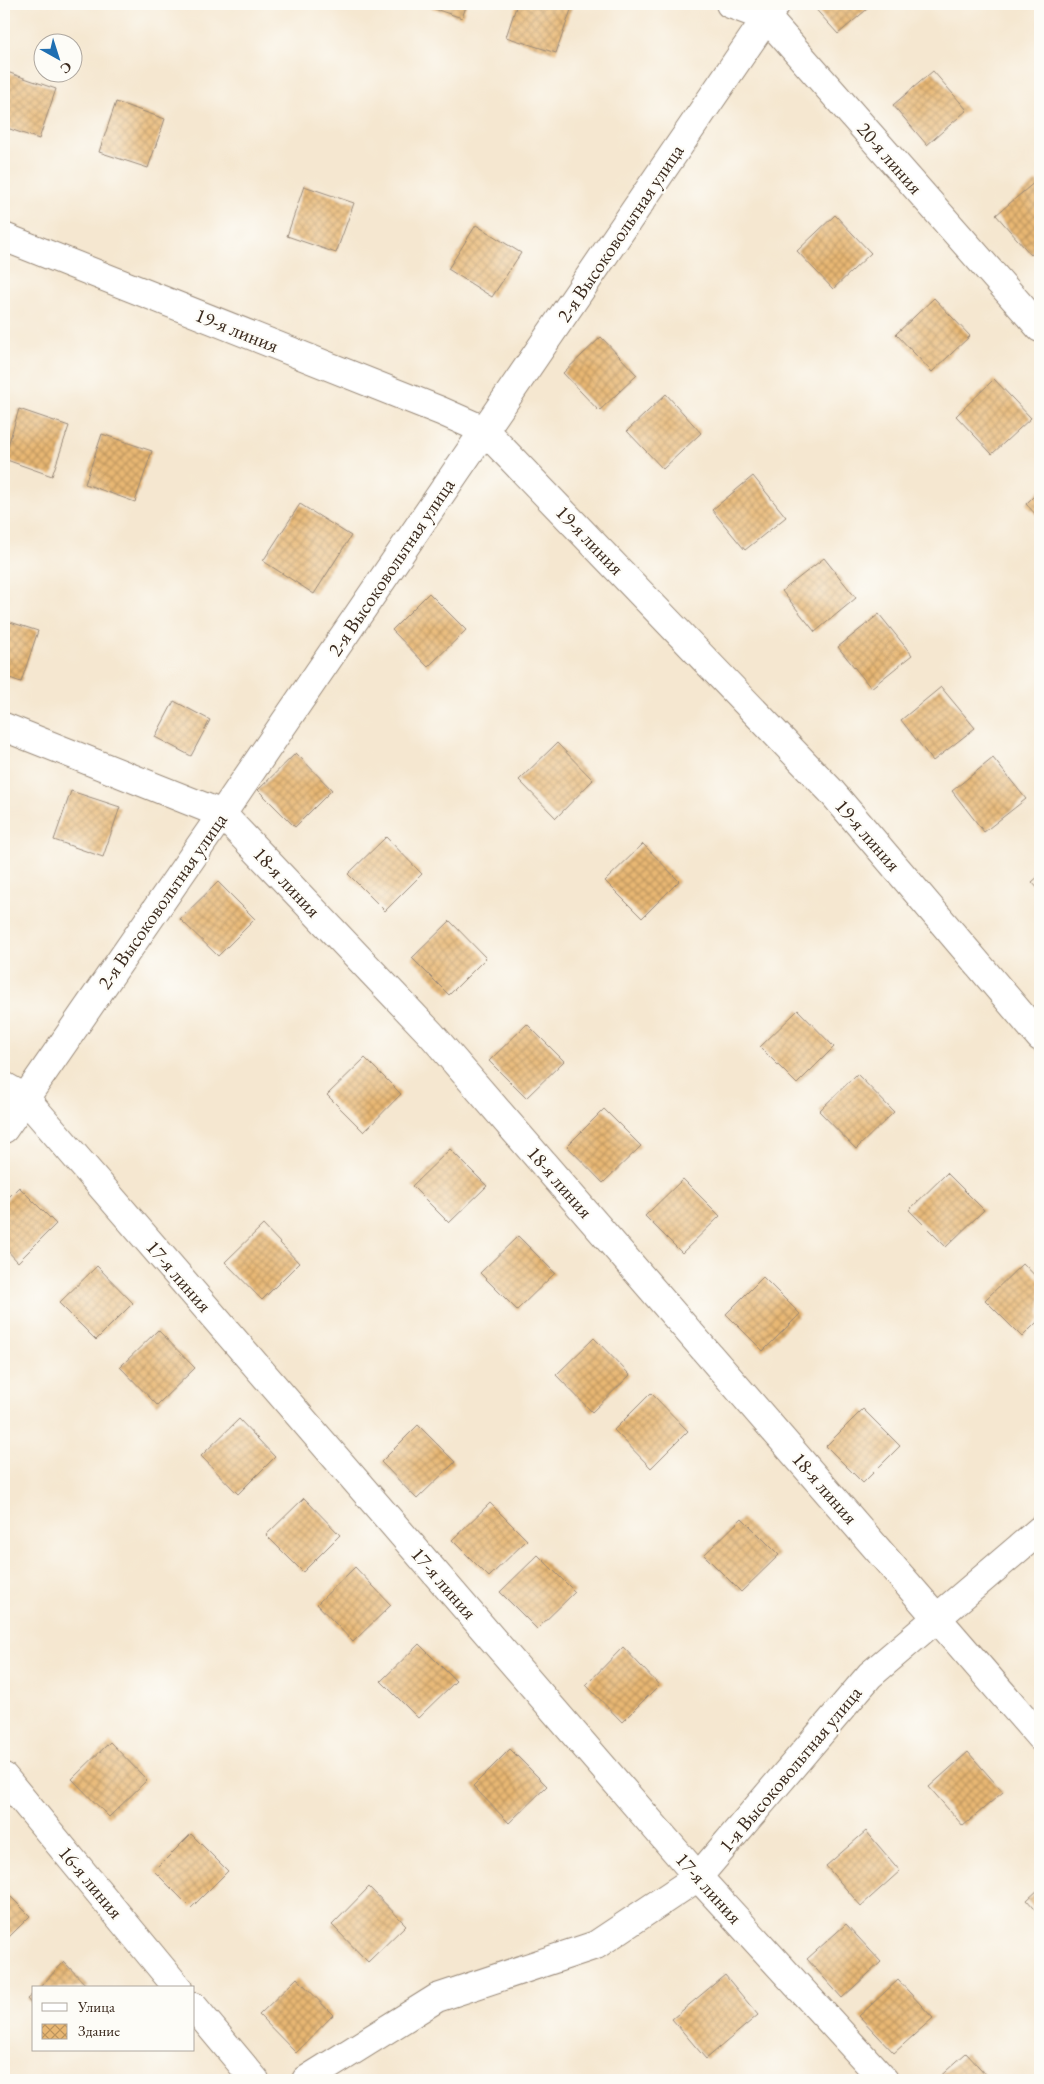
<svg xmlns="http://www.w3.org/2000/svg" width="1044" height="2084" font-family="'EB Garamond',serif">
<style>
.building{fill:url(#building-cross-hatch)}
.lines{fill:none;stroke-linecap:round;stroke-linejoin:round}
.street-casing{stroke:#988877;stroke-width:30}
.street{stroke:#fff;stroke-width:28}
.labels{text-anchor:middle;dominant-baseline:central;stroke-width:4.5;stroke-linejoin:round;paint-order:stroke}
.street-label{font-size:20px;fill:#3b2a1e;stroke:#fdfcf7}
</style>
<defs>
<pattern id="building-cross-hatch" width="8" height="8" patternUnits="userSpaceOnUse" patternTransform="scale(1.25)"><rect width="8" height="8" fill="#e8b773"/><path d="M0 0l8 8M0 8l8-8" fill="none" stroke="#bd955e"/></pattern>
</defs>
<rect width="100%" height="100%" fill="#fdfcf7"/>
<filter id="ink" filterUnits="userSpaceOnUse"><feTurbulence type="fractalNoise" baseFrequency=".02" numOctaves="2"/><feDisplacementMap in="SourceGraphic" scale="10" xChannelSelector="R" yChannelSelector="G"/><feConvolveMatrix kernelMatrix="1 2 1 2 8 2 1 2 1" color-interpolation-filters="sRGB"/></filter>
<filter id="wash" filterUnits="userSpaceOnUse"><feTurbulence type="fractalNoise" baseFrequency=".0096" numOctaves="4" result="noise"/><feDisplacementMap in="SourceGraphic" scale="20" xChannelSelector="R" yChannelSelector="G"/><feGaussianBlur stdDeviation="1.12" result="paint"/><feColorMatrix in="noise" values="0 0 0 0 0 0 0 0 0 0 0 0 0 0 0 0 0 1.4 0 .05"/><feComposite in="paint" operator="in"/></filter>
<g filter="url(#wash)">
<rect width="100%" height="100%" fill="#f5e7d0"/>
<g id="blocks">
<!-- building -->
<path class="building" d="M420,4H467L462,18Z
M517,4H573L556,53L506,37Z
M811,4H873L838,34Z
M933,71L967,110L927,145L893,105Z
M7,72L56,89L39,139L4,127V80Z
M116,102L165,119L148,168L99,152Z
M1036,181L1040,185V247L1031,255L996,215Z
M304,186L354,203L336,253L287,236Z
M835,215L871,253L833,289L797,251Z
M476,225L521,253L492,297L448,269Z
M934,298L970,336L932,372L896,334Z
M601,337L637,375L599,411L563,373Z
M994,379L1031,418L992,454L956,416Z
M666,394L701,433L663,469L627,431Z
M19,409L69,426L52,476L4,459Z
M102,434L152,451L135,502L85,484Z
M753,476L786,517L745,550L712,510Z
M1040,490V519L1026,504Z
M300,504L351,536L314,594L263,561Z
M824,558L856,598L815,632L782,591Z
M429,593L466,630L428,667L392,630Z
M879,614L912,655L871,688L838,647Z
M4,620L38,631L21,682L4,676Z
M941,687L975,728L933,761L901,720Z
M174,701L210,720L191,756L155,737Z
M557,743L593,780L556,818L519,780Z
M296,753L332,790L295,827L258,790Z
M993,758L1026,799L984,832L952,791Z
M71,791L120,807L103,857L54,840Z
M386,837L422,874L385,911L348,874Z
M643,844L679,881L642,918L605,881Z
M1040,875V891L1032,882Z
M218,882L255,919L218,956L180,919Z
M450,921L486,958L449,995L412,958Z
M798,1010L834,1047L797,1084L760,1047Z
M527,1024L564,1061L526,1098L489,1061Z
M365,1058L401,1094L364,1132L327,1095Z
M857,1074L894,1112L856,1149L819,1111Z
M604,1109L641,1146L603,1183L567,1146Z
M450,1149L487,1186L449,1223L412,1186Z
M947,1173L984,1210L946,1247L909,1210Z
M683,1179L720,1216L682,1253L645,1216Z
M19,1187L56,1224L18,1262L4,1247V1202Z
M263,1225L299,1263L262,1300L225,1262Z
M518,1236L555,1273L517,1310L480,1273Z
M1023,1263L1040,1281V1319L1022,1337L985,1300Z
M97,1266L133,1303L96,1340L59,1303Z
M763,1277L800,1314L763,1351L726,1314Z
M158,1330L195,1368L157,1405L120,1367Z
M594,1338L630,1375L592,1412L556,1375Z
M651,1393L688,1431L651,1468L614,1430Z
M863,1409L900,1446L863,1483L826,1446Z
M239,1419L275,1457L238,1494L201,1456Z
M418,1425L455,1462L417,1499L381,1462Z
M304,1498L340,1535L303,1572L266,1535Z
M490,1503L527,1540L489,1577L452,1540Z
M742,1518L779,1555L741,1592L704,1555Z
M538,1555L575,1592L537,1629L500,1592Z
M355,1567L391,1605L353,1642L317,1604Z
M419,1644L456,1681L418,1718L381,1681Z
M623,1647L659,1685L622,1722L586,1685Z
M110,1742L147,1780L109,1817L72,1779Z
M510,1749L547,1786L509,1823L473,1786Z
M968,1752L1003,1792L963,1826L929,1787Z
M866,1831L900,1871L861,1906L826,1866Z
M191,1834L228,1871L191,1908L154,1871Z
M369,1887L406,1925L368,1962L332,1925Z
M1040,1888V1915L1027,1900Z
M4,1890L30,1916L4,1942Z
M846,1924L881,1962L842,1998L807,1959Z
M64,1962L89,1988H39Z
M725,1975L758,2015L706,2059L672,2019Z
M297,1978L333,2015L296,2053L259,2015Z
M898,1980L933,2018L894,2053L859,2016Z
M34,1993V2007L27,1999Z
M966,2053L991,2080H936Z"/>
</g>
</g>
<g filter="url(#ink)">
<use href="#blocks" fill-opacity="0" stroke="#988877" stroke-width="1"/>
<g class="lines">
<!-- street casing -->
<g class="street-casing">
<path id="street" d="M730,4L767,18L1040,328
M4,237L441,411L484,430L830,790L1040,1037
M4,727L222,814L431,1034L1040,1737
M4,1086L25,1098L698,1877L884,2080
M4,1129L222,814L776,4
M4,1777L178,1988
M194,2007L255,2080
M306,2080L437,1998L596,1945L698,1877L870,1675L1040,1530"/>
</g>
<!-- street -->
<use href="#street" class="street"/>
</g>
</g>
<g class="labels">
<!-- street labels -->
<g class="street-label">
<text transform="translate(890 158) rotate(49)">20-я линия</text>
<text transform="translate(620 233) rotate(-56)">2-я Высоковольтная улица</text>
<text transform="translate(237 330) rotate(22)">19-я линия</text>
<text transform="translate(590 540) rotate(46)">19-я линия</text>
<text transform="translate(391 567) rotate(-56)">2-я Высоковольтная улица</text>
<text transform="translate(868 835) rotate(49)">19-я линия</text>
<text transform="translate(287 882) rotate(47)">18-я линия</text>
<text transform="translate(162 901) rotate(-55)">2-я Высоковольтная улица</text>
<text transform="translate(560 1182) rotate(49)">18-я линия</text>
<text transform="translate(179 1276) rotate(49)">17-я линия</text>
<text transform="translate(825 1488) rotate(49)">18-я линия</text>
<text transform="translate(444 1583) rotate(49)">17-я линия</text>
<text transform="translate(790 1769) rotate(-50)">1-я Высоковольтная улица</text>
<text transform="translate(91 1882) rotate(50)">16-я линия</text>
<text transform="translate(709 1888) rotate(48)">17-я линия</text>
</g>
</g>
<!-- margin -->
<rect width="1044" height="2084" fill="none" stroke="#fdfcf7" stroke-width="20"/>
<!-- legend -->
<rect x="32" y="1986" width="162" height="65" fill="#fdfcf7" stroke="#afa8a0"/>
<rect x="42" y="2003" width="25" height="8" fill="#ffffff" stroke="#afa8a0"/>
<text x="78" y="2012" font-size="15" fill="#3b2a1e">Улица</text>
<rect x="42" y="2024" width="25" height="15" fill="url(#building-cross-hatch)" stroke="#afa8a0"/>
<text x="78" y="2036" font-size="15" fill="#3b2a1e">Здание</text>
<!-- north arrow -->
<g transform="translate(58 58) rotate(141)"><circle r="24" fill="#fdfcf7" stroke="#afa8a0"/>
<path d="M0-4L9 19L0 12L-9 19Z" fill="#1f6fb2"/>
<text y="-8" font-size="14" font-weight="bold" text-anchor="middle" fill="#3b2a1e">С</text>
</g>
</svg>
